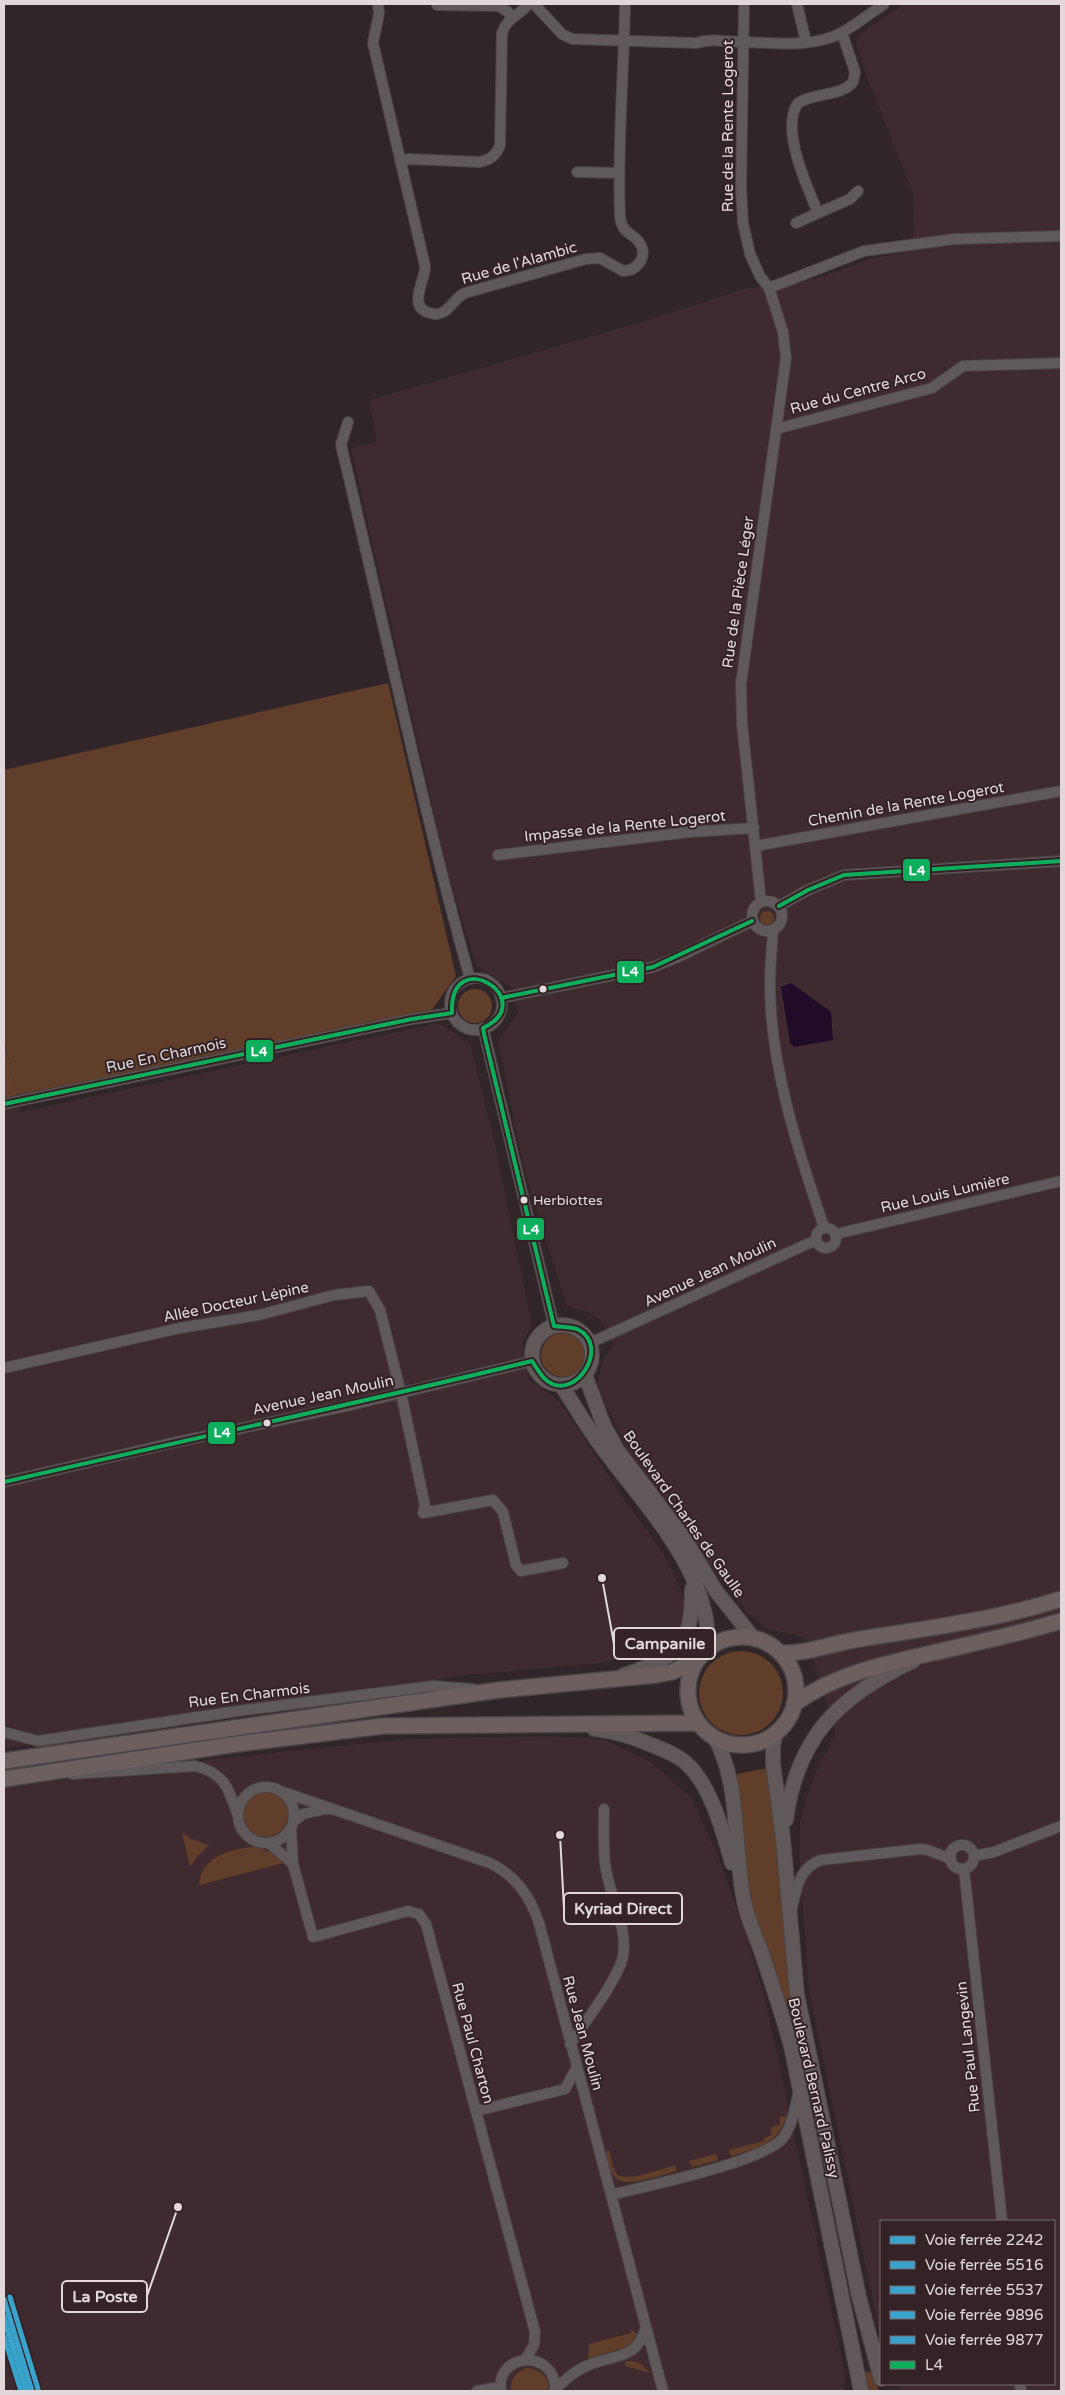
<svg xmlns="http://www.w3.org/2000/svg" width="1065" height="2395" font-family="'Varela Round',sans-serif">
<style>
.built{fill:#3f2a30}
.green{fill:#603e2a}
.forest{fill:#613f2a}
.water{fill:#200c29}
.lines{fill:none;stroke-linecap:round;stroke-linejoin:round}
.street-casing{stroke:#4b4446;stroke-width:12}
.secondary-casing{stroke:#4b4446;stroke-width:16}
.primary-casing{stroke:#4b4446;stroke-width:18}
.street{stroke:#5f595b;stroke-width:10}
.secondary{stroke:#615959;stroke-width:14}
.primary{stroke:#6b5f60;stroke-width:15}
.bus-1-casing{stroke:#332327;stroke-width:8}
.bus-1{stroke:#0daf5c;stroke-width:4}
.rail-1-casing{stroke:#332327;stroke-width:9}
.rail-2-casing{stroke:#332327;stroke-width:9}
.rail-3-casing{stroke:#332327;stroke-width:9}
.rail-4-casing{stroke:#332327;stroke-width:9}
.rail-5-casing{stroke:#332327;stroke-width:9}
.rail-1{stroke:#3aa3cb;stroke-width:5}
.rail-2{stroke:#3aa3cb;stroke-width:5}
.rail-3{stroke:#3aa3cb;stroke-width:5}
.rail-4{stroke:#3aa3cb;stroke-width:5}
.rail-5{stroke:#3aa3cb;stroke-width:5}
.bus-dot{fill:#e2d8da;stroke:#332327;stroke-width:2}
.labels{text-anchor:middle;dominant-baseline:central;stroke-width:4;stroke-linejoin:round;paint-order:stroke}
.bus-label{font-size:14px;fill:#e2d8da;stroke:#332327;text-anchor:start}
.street-label{font-size:15px;fill:#e2d8da;stroke:#332327}
.leader{fill:none;stroke:#e2d8da;stroke-width:2}
.callout-dot{fill:#e2d8da;stroke:#332327;stroke-width:2}
.callout{fill:#332327;stroke:#e2d8da;stroke-width:2}
.callout-label{font-size:16px;text-anchor:middle;font-weight:bold;fill:#e2d8da}
.line-badge{stroke:#332327;stroke-width:2}
.badge-label{font-size:14px;text-anchor:middle;font-weight:bold;fill:#fff}
</style>
<rect width="100%" height="100%" fill="#302629"/>
<!-- built -->
<path class="built" d="M904,4H1061V2391H901L897,2384H1054V2221H881V2340L809,1990L800,1868V1822L810,1786L822,1759L836,1735L807,1640L797,1635L769,1630L749,1614L689,1539L631,1457L599,1391L598,1379L603,1360L614,1344L601,1321L590,1313L567,1306L525,1173L498,1041L518,1013L513,988L476,965L446,865L351,448L377,442L369,400L645,321L743,289L818,278L868,260L911,250L914,229L913,193L865,71L856,42L858,36L863,32Z
M439,1023L470,1044L495,1145L531,1321L530,1329L522,1343L529,1380L554,1397L564,1408L621,1495L663,1553L684,1597V1611L681,1632L671,1644L658,1650L601,1663L467,1675L4,1748V1098L17,1095L20,1112Z
M546,1736L603,1739L651,1762L691,1798L718,1856L746,1935L765,1999L837,2336L845,2377L843,2391H4V1788L215,1759L407,1739Z"/>
<!-- green -->
<path class="green" d="M388,683L456,976L431,1011L17,1095L4,1040V770Z
M760 918a7 7 0 1 1 14 0a7 7 0 1 1-14 0Z
M458 1006a17 17 0 1 1 34 0a17 17 0 1 1-34 0Z
M541 1355a22 22 0 1 1 44 0a22 22 0 1 1-44 0Z
M699 1693a42 42 0 1 1 84 0a42 42 0 1 1-84 0Z
M768,1768L775,1812L793,2004L787,2005C772,1964 753,1921 746,1877C741,1843 740,1808 737,1774Z
M242 1814a23 23 0 1 1 46 0a23 23 0 1 1-46 0Z
M182,1832L191,1839L209,1845L196,1858L190,1867Z
M256,1847L276,1854L284,1863L199,1885C201,1856 232,1848 256,1847Z
M787,2116C778,2144 756,2149 731,2156L729,2150L764,2141V2138L772,2135L770,2128L780,2124V2117Z
M609,2150C611,2157 612,2167 616,2173C623,2184 664,2168 675,2165L677,2171C665,2174 627,2188 617,2179C609,2173 608,2160 606,2151Z
M716,2154L718,2160L692,2167L689,2161Z
M631,2329L637,2334L629,2346L588,2359L589,2344L631,2333Z
M632,2361L641,2364L650,2373L625,2366V2362Z
M527,2368C540,2369 550,2377 548,2391H511C510,2379 516,2372 527,2368Z
M872,2371L879,2391H867L864,2373Z"/>
<!-- forest -->
<path class="forest" d="M4,1040L17,1095L4,1098Z"/>
<!-- water -->
<path class="water" d="M791,983L831,1012L833,1040L794,1047L790,1043L781,987Z"/>
<g class="lines">
<!-- street casing -->
<g class="street-casing">
<path id="street" d="M378,4L379,14L373,43L425,266C426,280 406,307 430,313C435,315 441,314 445,311C453,305 456,297 465,293L586,259L600,258L623,271C636,271 647,259 641,245C634,232 621,235 620,215C617,145 624,74 625,4
M534,4L562,34L572,39L696,43C712,38 727,42 745,42C776,43 815,48 843,32C857,24 871,13 884,4
M744,4L741,188L743,223L750,254L760,276L769,288L783,332L786,358L741,684L742,723L761,902
M797,4L806,42
M437,5L499,6L508,12L511,17
M842,33L855,72L853,82C841,97 815,92 798,103C780,129 807,186 818,213L850,199L858,191
M400,161L410,159L480,162C491,159 496,156 500,145L502,33C508,16 520,16 528,4
M577,172L619,173
M796,223L818,213
M769,288L864,251L955,239L1061,236
M348,422L341,445C384,623 421,803 470,979
M776,429L932,388L963,366L1061,363
M756,846L1061,791
M498,855L690,832L754,828
M752 916a15 15 0 1 1 30 0a15 15 0 1 1-30 0Z
M779,906L808,890L844,875L1061,861
M773,931C772,947 770,964 770,981C769,1062 798,1151 824,1227
M450 1004a26 26 0 1 1 52 0a26 26 0 1 1-52 0Z
M501,998L653,967L678,957L752,921
M483,1028L554,1326
M4,1104L412,1019L452,1013
M816 1238a10 10 0 1 1 20 0a10 10 0 1 1-20 0Z
M836,1234L1061,1181
M590,1343L816,1240
M4,1368L180,1328L259,1315L334,1295L369,1291L380,1310L401,1393L425,1506L423,1513L493,1500L503,1512L516,1565L521,1571L563,1563
M4,1482L172,1443L351,1405L532,1361
M4,1732L38,1741L245,1710L433,1686L473,1689
M72,1774L195,1766C224,1773 228,1787 237,1813
M238 1815a28 28 0 1 1 56 0a28 28 0 1 1-56 0Z
M283,1792L490,1863C516,1876 530,1896 539,1923L663,2391
M294,1821L303,1814L329,1808
M291,1829L293,1864L313,1937L408,1911L419,1914L426,1924L535,2332L534,2345L525,2360
M269,1843L293,1864
M950 1857a12 12 0 1 1 24 0a12 12 0 1 1-24 0Z
M974,1856L994,1852L1061,1826
M964,1869L1002,2221
M792,1908C797,1887 799,1868 821,1860L920,1849L928,1850L951,1859
M570,2044C584,2024 619,1978 623,1956C628,1924 608,1894 605,1863C603,1845 604,1827 604,1809
M476,2111L565,2089L577,2067
M611,2195C646,2186 764,2162 783,2138C793,2125 795,2106 799,2091
M1020,2384L1021,2391
M555,2390C565,2380 575,2370 589,2365C616,2354 637,2360 646,2327
M477,2391L500,2387
M501,2391C495,2352 557,2348 555,2391"/>
</g>
<!-- secondary casing -->
<g class="secondary-casing">
<path id="secondary" d="M532 1355a30 30 0 1 1 60 0a30 30 0 1 1-60 0Z
M585,1375L604,1426L618,1451L684,1538L716,1591L754,1639
M561,1385C573,1403 584,1422 596,1439C638,1499 713,1570 708,1650
M624,1675C678,1657 692,1647 692,1589
M594,1729C613,1731 631,1736 649,1744C662,1749 676,1754 686,1763C711,1785 723,1832 732,1863
M776,1732L773,1747V1763L783,1838L797,1994L859,2297L881,2379
M715,1738C741,1787 733,1847 744,1901C747,1917 754,1933 760,1948C771,1981 782,2013 791,2046L861,2391
M786,1820C797,1737 839,1696 913,1661"/>
</g>
<!-- primary casing -->
<g class="primary-casing">
<path id="primary" d="M688 1691a54 54 0 1 1 108 0a54 54 0 1 1-108 0Z
M780,1653C806,1654 830,1644 855,1640C926,1628 992,1621 1061,1599
M794,1704C835,1674 884,1664 932,1653C975,1643 1019,1634 1061,1621
M4,1761L499,1690L656,1675L672,1672L697,1660
M4,1779L237,1744L383,1726L698,1723"/>
</g>
<!-- street -->
<use href="#street" class="street"/>
<!-- secondary -->
<use href="#secondary" class="secondary"/>
<!-- primary -->
<use href="#primary" class="primary"/>
<!-- bus-1 casing -->
<g class="bus-1-casing">
<path id="bus-1" d="M779,906L808,890L844,875L1061,861
M501,998L653,967L752,921
M4,1104L412,1019L452,1013C449,942 542,1000 483,1028L484,1034L554,1326C561,1327 571,1327 577,1329C612,1345 575,1404 546,1380C541,1376 536,1367 532,1361C356,1404 180,1441 4,1482"/>
</g>
<!-- bus-1 -->
<use href="#bus-1" class="bus-1"/>
<!-- rail-1 casing -->
<g class="rail-1-casing">
<path id="rail-1" d="M4,2299L32,2391"/>
</g>
<!-- rail-2 casing -->
<g class="rail-2-casing">
<path id="rail-2" d="M4,2320L26,2391"/>
</g>
<!-- rail-3 casing -->
<g class="rail-3-casing">
<path id="rail-3" d="M4,2316L27,2391"/>
</g>
<!-- rail-4 casing -->
<g class="rail-4-casing">
<path id="rail-4" d="M10,2297L38,2389"/>
</g>
<!-- rail-5 casing -->
<g class="rail-5-casing">
<path id="rail-5" d="M4,2337L21,2391"/>
</g>
<!-- rail-1 -->
<use href="#rail-1" class="rail-1"/>
<!-- rail-2 -->
<use href="#rail-2" class="rail-2"/>
<!-- rail-3 -->
<use href="#rail-3" class="rail-3"/>
<!-- rail-4 -->
<use href="#rail-4" class="rail-4"/>
<!-- rail-5 -->
<use href="#rail-5" class="rail-5"/>
</g>
<!-- markers -->
<g class="bus-dot">
<circle cx="543" cy="989" r="4.5"/>
<circle cx="524" cy="1200" r="4.5"/>
<circle cx="267" cy="1423" r="4.5"/>
</g>
<g class="labels">
<!-- bus labels -->
<g class="bus-label">
<text x="533" y="1200">Herbiottes</text>
</g>
<!-- street labels -->
<g class="street-label">
<text transform="translate(728 126) rotate(-90)">Rue de la Rente Logerot</text>
<text transform="translate(519 263) rotate(-16)">Rue de l'Alambic</text>
<text transform="translate(858 391) rotate(-15)">Rue du Centre Arco</text>
<text transform="translate(738 592) rotate(-82)">Rue de la Pièce Léger</text>
<text transform="translate(906 804) rotate(-10)">Chemin de la Rente Logerot</text>
<text transform="translate(625 826) rotate(-6)">Impasse de la Rente Logerot</text>
<text transform="translate(166 1055) rotate(-12)">Rue En Charmois</text>
<text transform="translate(945 1193) rotate(-13)">Rue Louis Lumière</text>
<text transform="translate(710 1272) rotate(-25)">Avenue Jean Moulin</text>
<text transform="translate(236 1302) rotate(-12)">Allée Docteur Lépine</text>
<text transform="translate(323 1395) rotate(-12)">Avenue Jean Moulin</text>
<text transform="translate(684 1514) rotate(55)">Boulevard Charles de Gaulle</text>
<text transform="translate(249 1695) rotate(-7)">Rue En Charmois</text>
<text transform="translate(583 2033) rotate(75)">Rue Jean Moulin</text>
<text transform="translate(473 2043) rotate(75)">Rue Paul Charton</text>
<text transform="translate(968 2047) rotate(-96)">Rue Paul Langevin</text>
<text transform="translate(814 2088) rotate(77)">Boulevard Bernard Palissy</text>
</g>
</g>
<!-- callouts -->
<path class="leader" d="M602 1578L614 1644M560 1835L564 1909M178 2207L147 2296"/>
<g class="callout-dot">
<circle cx="602" cy="1578" r="5"/>
<circle cx="560" cy="1835" r="5"/>
<circle cx="178" cy="2207" r="5"/>
</g>
<g class="callout">
<rect x="614" y="1628" width="101" height="31" rx="5"/>
<rect x="564" y="1893" width="118" height="31" rx="5"/>
<rect x="62" y="2281" width="85" height="31" rx="5"/>
</g>
<g class="callout-label">
<text x="665" y="1649">Campanile</text>
<text x="623" y="1914">Kyriad Direct</text>
<text x="105" y="2302">La Poste</text>
</g>
<g class="line-badge">
<rect x="902" y="858" width="29" height="24" rx="5" fill="#0daf5c"/>
<rect x="616" y="960" width="29" height="24" rx="5" fill="#0daf5c"/>
<rect x="245" y="1039" width="29" height="24" rx="5" fill="#0daf5c"/>
<rect x="516" y="1217" width="29" height="24" rx="5" fill="#0daf5c"/>
<rect x="207" y="1421" width="29" height="24" rx="5" fill="#0daf5c"/>
</g>
<g class="badge-label">
<text x="917" y="875">L4</text>
<text x="630" y="976">L4</text>
<text x="259" y="1056">L4</text>
<text x="531" y="1234">L4</text>
<text x="222" y="1437">L4</text>
</g>
<!-- border -->
<rect width="1065" height="2395" fill="none" stroke="#e2d8da" stroke-width="10"/>
<!-- legend -->
<rect x="880" y="2220" width="175" height="165" fill="#332327" stroke="#796b6f"/>
<rect x="890" y="2236" width="25" height="8" fill="#3aa3cb" stroke="#796b6f"/>
<text x="925" y="2245" font-size="15" fill="#e2d8da">Voie ferrée 2242</text>
<rect x="890" y="2261" width="25" height="8" fill="#3aa3cb" stroke="#796b6f"/>
<text x="925" y="2270" font-size="15" fill="#e2d8da">Voie ferrée 5516</text>
<rect x="890" y="2286" width="25" height="8" fill="#3aa3cb" stroke="#796b6f"/>
<text x="925" y="2295" font-size="15" fill="#e2d8da">Voie ferrée 5537</text>
<rect x="890" y="2311" width="25" height="8" fill="#3aa3cb" stroke="#796b6f"/>
<text x="925" y="2320" font-size="15" fill="#e2d8da">Voie ferrée 9896</text>
<rect x="890" y="2336" width="25" height="8" fill="#3aa3cb" stroke="#796b6f"/>
<text x="925" y="2345" font-size="15" fill="#e2d8da">Voie ferrée 9877</text>
<rect x="890" y="2361" width="25" height="8" fill="#0daf5c" stroke="#796b6f"/>
<text x="925" y="2370" font-size="15" fill="#e2d8da">L4</text>
</svg>
